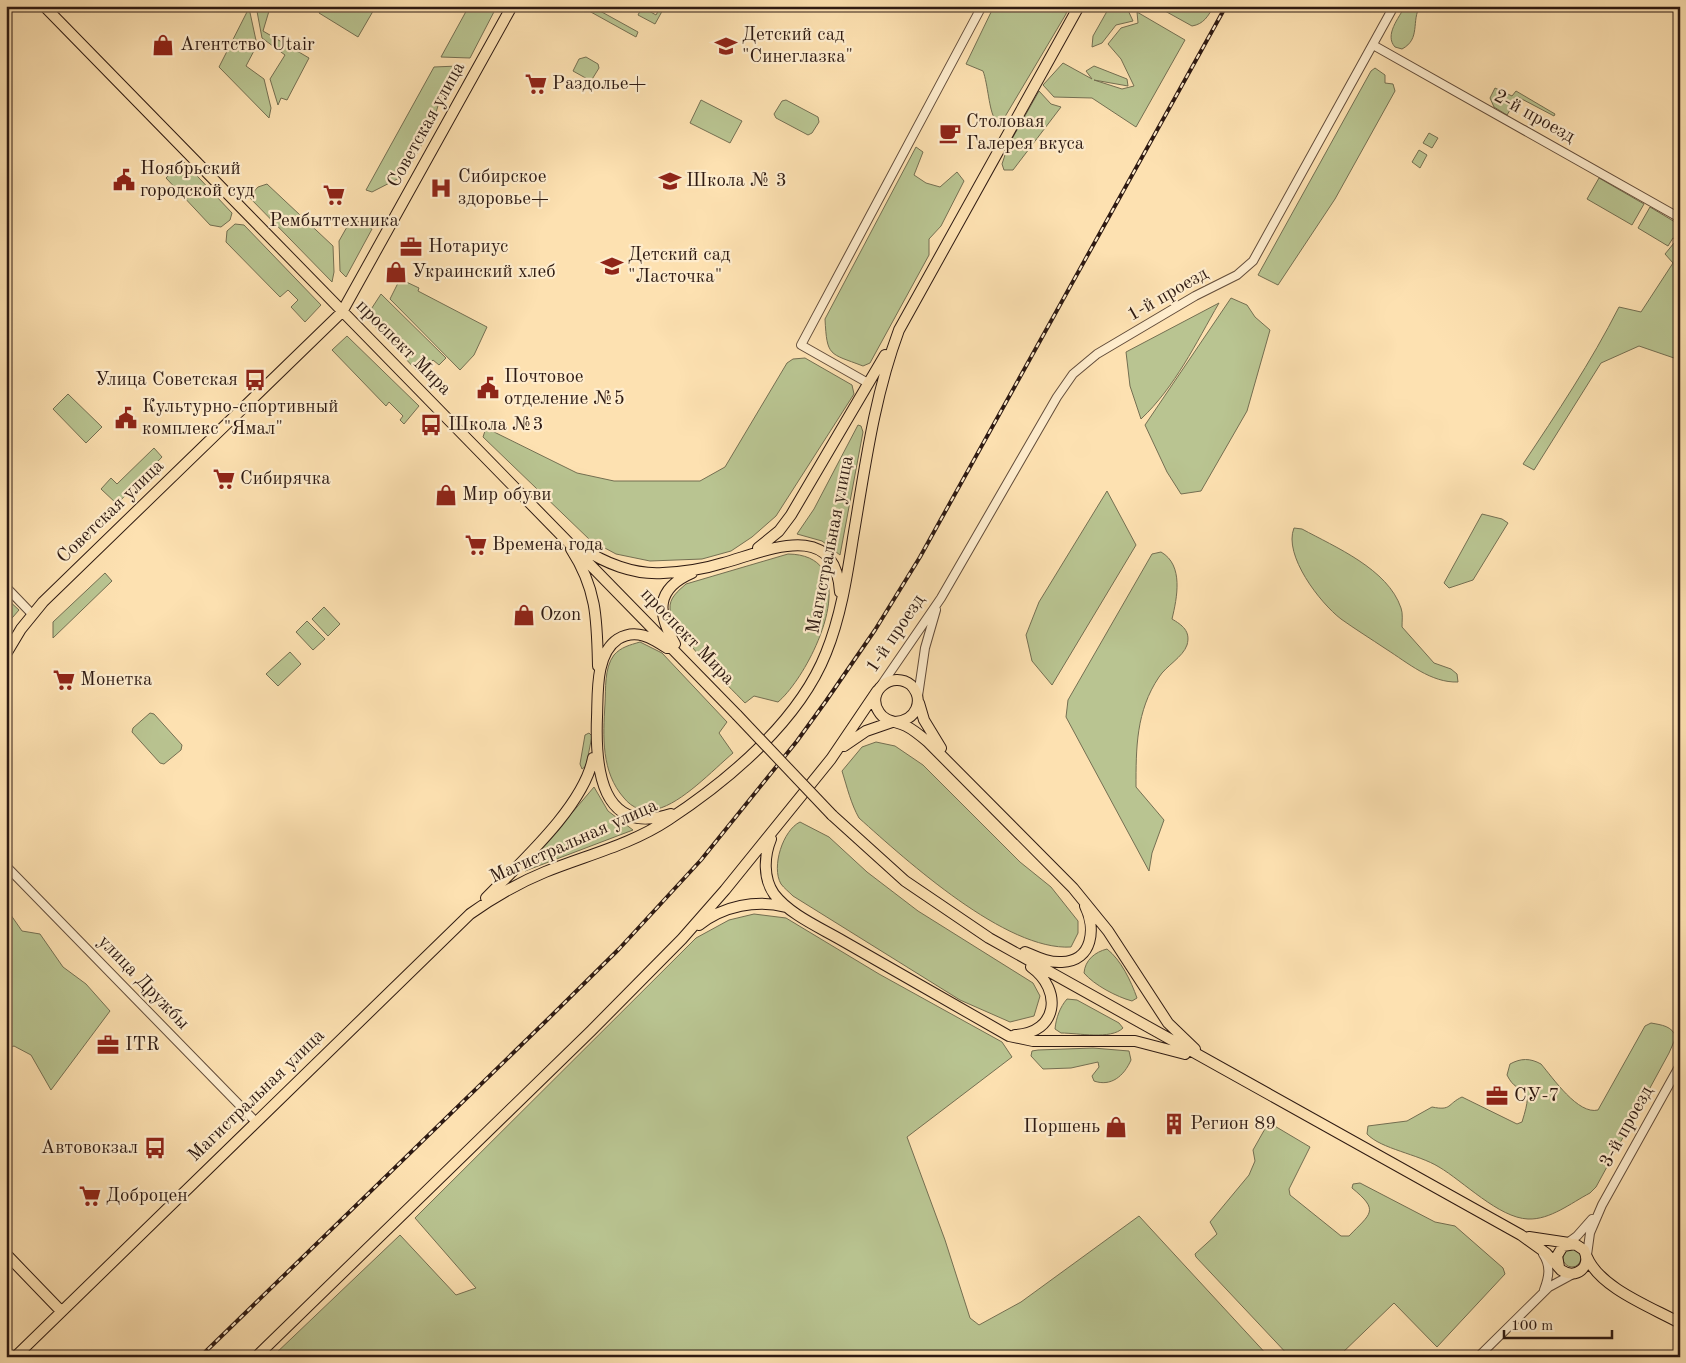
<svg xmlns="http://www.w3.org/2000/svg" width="1686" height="1363" font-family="'Old Standard TT',serif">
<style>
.green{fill:#b9c491;stroke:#746f52}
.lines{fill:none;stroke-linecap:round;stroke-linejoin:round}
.minor-casing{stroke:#624c3a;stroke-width:10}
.major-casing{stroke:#2e1a12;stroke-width:12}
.minor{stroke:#feeccc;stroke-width:8}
.major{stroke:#fde1b1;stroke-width:10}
.rail-casing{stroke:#2e1a12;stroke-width:4}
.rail{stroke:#feeccc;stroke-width:2;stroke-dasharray:5.5;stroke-linecap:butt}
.major-bridge-casing{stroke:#2e1a12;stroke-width:12;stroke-linecap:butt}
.major-bridge{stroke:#fde1b1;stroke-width:10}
.labels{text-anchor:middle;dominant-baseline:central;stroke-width:4.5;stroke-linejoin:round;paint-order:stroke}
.poi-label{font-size:19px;fill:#2e1a12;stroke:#feeccc;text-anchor:start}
.street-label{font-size:19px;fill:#2e1a12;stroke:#feeccc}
</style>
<rect width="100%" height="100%" fill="#fde1b1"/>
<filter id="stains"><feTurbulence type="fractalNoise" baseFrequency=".004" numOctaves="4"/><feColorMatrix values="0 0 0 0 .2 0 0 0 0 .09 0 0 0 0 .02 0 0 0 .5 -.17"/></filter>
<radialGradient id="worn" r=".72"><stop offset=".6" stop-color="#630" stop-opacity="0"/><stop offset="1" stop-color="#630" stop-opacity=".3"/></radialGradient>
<!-- green -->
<path class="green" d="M256,6H262L269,11L263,31L309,58L287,100L281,98L278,105L270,79L285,55L262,38Z
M322,6H376L358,37L319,13Z
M469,6H497L470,58L441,57Z
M580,6H591L638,32L636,37Z
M661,6H665L655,24L638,15L642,7L656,15Z
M994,6L1008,9L1016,6H1068L1066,14L1003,120L995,119C989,111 988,84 983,71L966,64Z
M1110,6H1126L1133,21L1116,25L1102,43L1092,47L1093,36Z
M1156,6H1214C1208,16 1204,24 1192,26Z
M1405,6H1420C1411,21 1421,39 1402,49L1395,47C1384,35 1399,18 1405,6Z
M249,8L257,45L246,66L264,79L271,108L269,118L219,67Z
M1137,12L1185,40L1136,127L1092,98L1054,97L1043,85L1063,63L1092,79L1086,71L1094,66L1127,79L1128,86L1094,80L1122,89L1134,86L1121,59L1108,44L1121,28L1138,23Z
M586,57L598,64L599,68L591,81L573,71L579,59Z
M458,66L440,99L432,126L405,175L372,192L366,190L434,67Z
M1375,68L1385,75V83L1393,84L1395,91L1335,199L1278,285L1258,275L1371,71Z
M1495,88L1512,96L1516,91L1555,114L1554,116L1518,97L1507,115L1494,107L1490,98Z
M1039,91L1051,104L1061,107L1013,170H1004L1002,164L1008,146Z
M701,100L742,121L730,143L690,123Z
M786,100L818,117L819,122L812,133L808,135L776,118L774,114L782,101Z
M1429,133L1438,138L1432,148L1423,143Z
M916,147L923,152L914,175L926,183L940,187L957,172L964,181L941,226L929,239V255L870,363L863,366C829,353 827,357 825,319Z
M1419,150L1427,155L1420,168L1412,162Z
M183,161L232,213L230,220L221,227L210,225L166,178Z
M1599,178L1644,204L1632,225L1587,199Z
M267,184L333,246L334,272L332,282L249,197L258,187Z
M1650,207L1680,225V241L1673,238L1668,246L1638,228Z
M352,218L372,229L346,277L340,271L339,241Z
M235,224L244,225L321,305L305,322L291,307L298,300L288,290L280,297L226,242L227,231Z
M1674,243L1680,246V348L1674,358L1639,346L1601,363L1534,470L1523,464C1557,413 1591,362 1619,307L1641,312L1673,263L1665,254Z
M400,279L419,288L418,291L487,327L474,355L460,370L390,299Z
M381,294L446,358L439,365L433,360L419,373L366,317Z
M1231,298L1247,305L1255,317L1270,330L1247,411L1201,491L1181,494L1167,472L1145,425Z
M1219,303C1196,343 1175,387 1141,419L1130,386L1126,352Z
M347,336L419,406L404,424L400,420L403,416L389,402L386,406L332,350Z
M805,358L852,385L854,394L776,516L752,537L731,551L702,559L650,561L616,554L590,540L483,437L486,428L577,473L614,481H700L725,467L787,363L793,359Z
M68,394L102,427L86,443L53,409Z
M858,425L861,426L863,432L840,555L822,541L797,534L814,509Z
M154,448L162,457L117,504L101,489L111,478L117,484Z
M1107,491L1136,545L1052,685L1032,661L1026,635L1039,602Z
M1482,514L1502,519L1508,523L1473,580L1449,588L1444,583Z
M1294,528L1302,529C1335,547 1388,569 1401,608C1403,613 1402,621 1402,627L1434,663L1451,669L1457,674L1458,682C1431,683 1408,663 1386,649C1371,639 1355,629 1341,619C1320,603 1283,555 1294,528Z
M1161,552C1184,565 1177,598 1172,619C1182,625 1191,631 1187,645C1183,657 1166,666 1159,677C1136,711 1136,748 1136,787L1164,820L1152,853L1149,871L1066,717L1068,700L1152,554Z
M788,554C869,555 811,674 778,702L754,696L745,703C728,685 671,632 670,609C669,598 678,591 686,584Z
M105,573L112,581L53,638V622Z
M6,598L19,610L6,625Z
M324,607L340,624L328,636L312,619Z
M307,621L325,639L313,650L296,632Z
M640,642L662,653L727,722L719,733L733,753C713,770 682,803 657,809C644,813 632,808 624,798C601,772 603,736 605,704C606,689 604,668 614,655C621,647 630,645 640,642Z
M290,652L301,664L278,686L266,674Z
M150,713L154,714L182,745L181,750L164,764L160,763L132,732L133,728Z
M589,733L592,736L586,766L582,769L580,764L585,735Z
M876,742L895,746L923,765L1020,862L1051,887L1078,921V933L1071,947C1006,951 907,861 859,818C851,804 847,787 842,771L862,747Z
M594,787L608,811L633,830L525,871V868Z
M800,822L829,837L867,872L918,911L1033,983L1040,996L1034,1016L1010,1022L960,1000L793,896C789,892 784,888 781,884C771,867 783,830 800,822Z
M6,908L22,931L40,934L63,967L86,984L110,1011L51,1090L31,1055L14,1046L6,1049Z
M754,914L786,918L879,974L1002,1042L1012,1057L907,1137L945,1240L970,1318L979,1325L1021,1302L1139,1216L1269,1357H272L400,1235L456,1295L476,1288L415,1218L696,938L729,920Z
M1107,949C1121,960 1131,981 1137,998L1132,1001C1117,997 1094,985 1084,973C1085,960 1095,952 1107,949Z
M1067,999L1077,1000L1119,1023L1123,1028C1111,1040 1078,1033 1061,1033L1055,1029C1056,1018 1060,1007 1067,999Z
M1651,1023C1662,1025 1672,1026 1676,1037L1669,1053L1596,1187L1590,1193C1571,1203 1550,1220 1528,1219C1499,1218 1463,1181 1439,1167C1418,1154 1381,1149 1367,1134L1368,1126L1407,1121L1432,1107C1452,1111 1447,1104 1462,1097L1517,1124L1522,1122C1536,1078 1519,1100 1507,1075L1510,1064C1521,1058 1530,1058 1541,1064C1553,1078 1578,1115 1598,1110L1645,1026Z
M1093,1048L1129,1051L1131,1060C1124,1076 1111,1087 1094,1081L1092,1076L1099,1067L1098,1062L1071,1068L1043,1069L1031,1056L1032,1051L1038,1050Z
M1273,1125L1310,1147L1289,1189L1290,1195L1341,1236H1349C1371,1213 1380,1211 1352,1188L1353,1184L1360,1183L1435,1222L1455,1226L1503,1268L1505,1274L1437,1347L1394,1303L1338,1357H1290L1196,1257L1195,1254L1217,1234L1210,1222L1249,1175L1255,1161L1253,1150L1266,1127Z
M1563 1258a9 9 0 1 1 18 0a9 9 0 1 1-18 0Z"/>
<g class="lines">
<!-- minor casing -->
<g class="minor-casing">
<path id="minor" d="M1373,45L1680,218
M868,383L801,345L982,6
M6,587L32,614
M882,684L941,598L1057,397L1073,374L1097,354L1195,296L1237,275L1253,261L1394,6
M918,696L925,648L936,610
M6,866L256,1122
M1566,1244L1577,1236L1592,1219
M1543,1254C1551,1266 1549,1277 1544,1290
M1587,1255L1590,1233L1602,1205L1680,1065
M1478,1357L1549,1287L1573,1274"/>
</g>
<!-- major casing -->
<g class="major-casing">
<path id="major" d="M44,6L737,715
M581,547C604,563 634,575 663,573C683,572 704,569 723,563C767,551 835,518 840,592
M758,548L779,531L791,515L885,355
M571,549C597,589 597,620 598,666
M675,644C657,613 655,589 692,573
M667,648C652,638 636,628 618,639C595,654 598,694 597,717C595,768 601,837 671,814
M6,654L21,629L43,602L342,312L512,6
M919,703L924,720L941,748
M895,722C916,721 925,700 911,685C893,670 865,691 879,712C885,722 896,721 906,726C914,730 921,736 928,742L1073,888L1108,931L1168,1023L1195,1049
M844,746L866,731L892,722
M832,815L905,881L989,938L1521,1235L1546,1253L1561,1270C1576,1280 1592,1267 1584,1250L1575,1244L1563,1246L1557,1256L1559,1267
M771,839C764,856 763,878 774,894C790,915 821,928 843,941C898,973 954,1004 1009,1036L1033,1041H1135L1185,1054
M486,898C520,863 584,806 593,758
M699,925C723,906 757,899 786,907
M1025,952C1037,957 1049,963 1062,962C1093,961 1096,928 1085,906
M1015,1035C1058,1033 1063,990 1031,967
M1529,1237L1569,1243
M6,1254L61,1311
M1587,1257C1600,1288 1651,1307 1680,1323
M15,1357L470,914C494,897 518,883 545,872C587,855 630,845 668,820C729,780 799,721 826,653C841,616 847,576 853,538C865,467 874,397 899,330L1079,6
M256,1357L591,1031L682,939L725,890L831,759L877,691"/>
</g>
<!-- minor -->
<use href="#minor" class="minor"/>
<!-- major -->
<use href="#major" class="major"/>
<!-- rail casing -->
<g class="rail-casing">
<path id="rail" d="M200,1357L547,1020L619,949L701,860L797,741L826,701L875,630L920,557L1226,6"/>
</g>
<!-- rail -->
<use href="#rail" class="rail"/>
<!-- major-bridge casing -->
<g class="major-bridge-casing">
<path id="major-bridge" d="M737,715L832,815"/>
</g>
<!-- major-bridge -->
<use href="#major-bridge" class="major-bridge"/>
</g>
<!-- icons -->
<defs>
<g id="shop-bare" transform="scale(1.725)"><path d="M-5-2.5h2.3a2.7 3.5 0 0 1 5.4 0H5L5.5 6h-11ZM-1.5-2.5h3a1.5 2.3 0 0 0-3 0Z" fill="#8f2418" stroke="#feeccc" stroke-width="2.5" paint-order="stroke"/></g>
<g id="school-bare" transform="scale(1.725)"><path d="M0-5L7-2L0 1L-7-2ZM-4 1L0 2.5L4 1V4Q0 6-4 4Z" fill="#8f2418" stroke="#feeccc" stroke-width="2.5" paint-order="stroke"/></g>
<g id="supermarket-bare" transform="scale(1.725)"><path d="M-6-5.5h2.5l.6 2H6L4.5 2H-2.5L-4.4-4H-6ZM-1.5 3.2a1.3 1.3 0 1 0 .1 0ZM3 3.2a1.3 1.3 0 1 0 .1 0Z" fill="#8f2418" stroke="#feeccc" stroke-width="2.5" paint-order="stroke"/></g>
<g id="cafe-bare" transform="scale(1.725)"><path d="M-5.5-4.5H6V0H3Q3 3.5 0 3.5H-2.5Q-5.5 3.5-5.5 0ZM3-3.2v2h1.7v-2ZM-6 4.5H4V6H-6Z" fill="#8f2418" stroke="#feeccc" stroke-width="2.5" paint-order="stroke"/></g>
<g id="civic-bare" transform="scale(1.725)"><path d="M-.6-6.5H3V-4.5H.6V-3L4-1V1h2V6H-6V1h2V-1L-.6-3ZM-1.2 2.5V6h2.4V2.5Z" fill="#8f2418" stroke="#feeccc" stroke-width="2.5" paint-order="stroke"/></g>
<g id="hospital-bare" transform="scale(1.725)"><path d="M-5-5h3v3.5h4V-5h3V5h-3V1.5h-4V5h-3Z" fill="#8f2418" stroke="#feeccc" stroke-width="2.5" paint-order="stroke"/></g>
<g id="office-bare" transform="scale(1.725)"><path d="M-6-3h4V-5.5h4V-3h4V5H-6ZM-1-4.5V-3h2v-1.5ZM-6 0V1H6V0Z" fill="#8f2418" stroke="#feeccc" stroke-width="2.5" paint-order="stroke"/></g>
<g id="bus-bare" transform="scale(1.725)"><path d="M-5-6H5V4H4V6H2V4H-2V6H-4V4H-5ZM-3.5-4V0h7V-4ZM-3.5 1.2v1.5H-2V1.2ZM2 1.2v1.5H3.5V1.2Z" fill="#8f2418" stroke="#feeccc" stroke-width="2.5" paint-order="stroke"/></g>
<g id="building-bare" transform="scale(1.725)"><path d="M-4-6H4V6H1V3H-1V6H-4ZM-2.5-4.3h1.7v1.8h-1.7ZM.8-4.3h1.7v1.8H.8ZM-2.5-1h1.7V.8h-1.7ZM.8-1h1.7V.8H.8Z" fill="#8f2418" stroke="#feeccc" stroke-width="2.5" paint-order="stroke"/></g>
</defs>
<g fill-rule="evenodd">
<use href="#shop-bare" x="163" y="45"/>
<use href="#school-bare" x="726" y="46"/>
<use href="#supermarket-bare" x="536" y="84"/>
<use href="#cafe-bare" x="950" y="133"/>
<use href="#civic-bare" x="124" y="180"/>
<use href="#school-bare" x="670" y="181"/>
<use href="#hospital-bare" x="441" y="188"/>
<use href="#supermarket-bare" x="334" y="195"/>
<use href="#office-bare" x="411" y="247"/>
<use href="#school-bare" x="612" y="266"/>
<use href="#shop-bare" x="396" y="272"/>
<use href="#bus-bare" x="255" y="380"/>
<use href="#civic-bare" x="488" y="388"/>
<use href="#civic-bare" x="126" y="418"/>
<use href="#bus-bare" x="431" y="425"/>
<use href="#supermarket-bare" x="224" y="479"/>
<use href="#shop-bare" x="446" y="495"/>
<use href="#supermarket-bare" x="476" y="545"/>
<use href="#shop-bare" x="524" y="615"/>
<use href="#supermarket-bare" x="64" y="680"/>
<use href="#office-bare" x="108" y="1045"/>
<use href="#office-bare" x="1497" y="1096"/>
<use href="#building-bare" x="1174" y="1124"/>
<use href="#shop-bare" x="1116" y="1127"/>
<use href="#bus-bare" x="155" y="1148"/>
<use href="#supermarket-bare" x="90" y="1196"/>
</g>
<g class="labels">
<!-- poi labels -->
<g class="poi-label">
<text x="742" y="35">Детский сад<tspan x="742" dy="22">"Синеглазка"</tspan></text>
<text x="180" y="45">Агентство Utair</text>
<text x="552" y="84">Раздолье+</text>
<text x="966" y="122">Столовая<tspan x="966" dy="22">Галерея вкуса</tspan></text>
<text x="140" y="169">Ноябрьский<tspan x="140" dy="22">городской суд</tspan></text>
<text x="458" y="177">Сибирское<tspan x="458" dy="22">здоровье+</tspan></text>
<text x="686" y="181">Школа № 3</text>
<text x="334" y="221" text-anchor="middle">Рембыттехника</text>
<text x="428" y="247">Нотариус</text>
<text x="628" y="255">Детский сад<tspan x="628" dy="22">"Ласточка"</tspan></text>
<text x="412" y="272">Украинский хлеб</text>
<text x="504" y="377">Почтовое<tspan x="504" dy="22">отделение №5</tspan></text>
<text x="238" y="380" text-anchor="end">Улица Советская</text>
<text x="142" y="407">Культурно-спортивный<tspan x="142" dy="22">комплекс "Ямал"</tspan></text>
<text x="448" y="425">Школа №3</text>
<text x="240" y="479">Сибирячка</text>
<text x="462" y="495">Мир обуви</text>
<text x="492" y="545">Времена года</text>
<text x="540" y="615">Ozon</text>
<text x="80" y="680">Монетка</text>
<text x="125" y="1045">ITR</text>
<text x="1514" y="1096">СУ-7</text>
<text x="1190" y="1124">Регион 89</text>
<text x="1100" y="1127" text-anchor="end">Поршень</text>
<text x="138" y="1148" text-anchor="end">Автовокзал</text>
<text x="106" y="1196">Доброцен</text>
</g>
<!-- street labels -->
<g class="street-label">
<text transform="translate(1534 117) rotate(29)">2-й проезд</text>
<text transform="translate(427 125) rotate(-61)">Советская улица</text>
<text transform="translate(1168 295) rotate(-30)">1-й проезд</text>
<text transform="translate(403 348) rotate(45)">проспект Мира</text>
<text transform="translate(111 512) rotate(-44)">Советская улица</text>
<text transform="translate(831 545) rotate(-79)">Магистральная улица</text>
<text transform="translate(896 634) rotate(-56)">1-й проезд</text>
<text transform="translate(687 637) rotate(46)">проспект Мира</text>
<text transform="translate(574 842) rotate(-24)">Магистральная улица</text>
<text transform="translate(143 983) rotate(46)">улица Дружбы</text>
<text transform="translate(257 1096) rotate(-44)">Магистральная улица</text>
<text transform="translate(1627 1127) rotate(-61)">3-й проезд</text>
</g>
</g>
<!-- margin -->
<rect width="1686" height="1363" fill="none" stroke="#fde1b1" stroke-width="25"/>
<rect x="8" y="8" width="1671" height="1348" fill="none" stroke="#2e1a12" stroke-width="2.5"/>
<rect x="12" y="12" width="1661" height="1338" fill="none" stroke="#2e1a12"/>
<!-- scale -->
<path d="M1504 1330v8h108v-8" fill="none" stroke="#2e1a12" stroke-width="2.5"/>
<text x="1511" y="1330" font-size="15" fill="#2e1a12" stroke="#feeccc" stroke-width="4" paint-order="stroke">100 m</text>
<rect width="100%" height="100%" filter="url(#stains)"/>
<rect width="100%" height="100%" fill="url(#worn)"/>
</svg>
